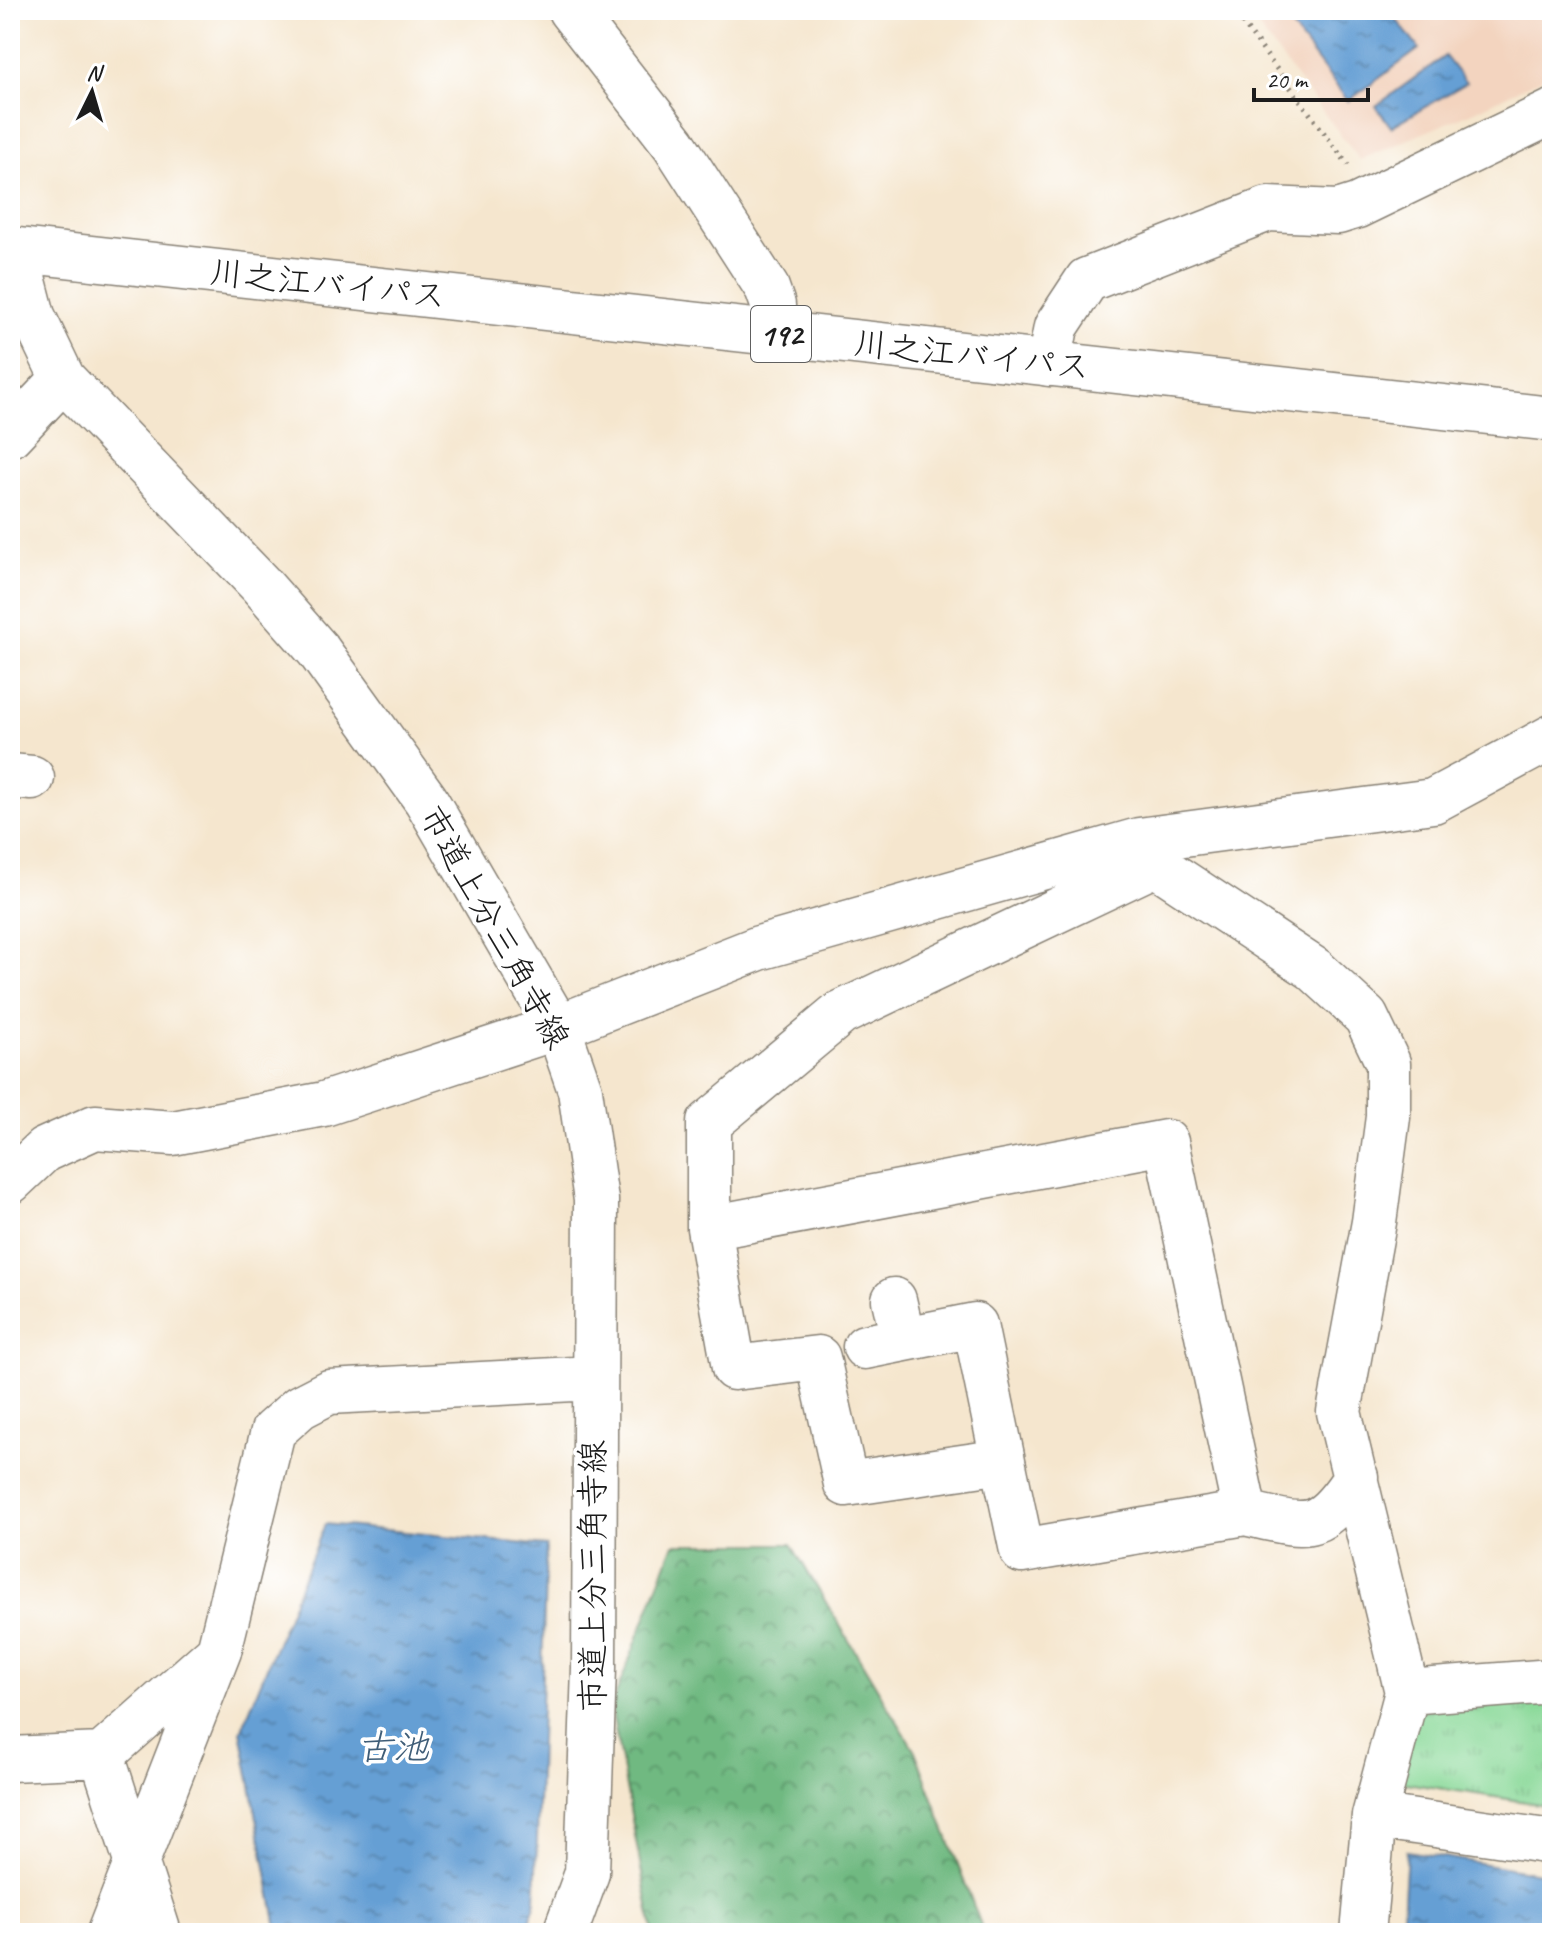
<svg xmlns="http://www.w3.org/2000/svg" width="1562" height="1943" font-family="Caveat,'Klee One',sans-serif">
<style>
.built{fill:#f3d4bf}
.forest{fill:url(#forest-crowns);stroke:#466a4e;stroke-width:2}
.park{fill:url(#park-tufts);stroke:#537a5a;stroke-width:2}
.water{fill:url(#water-ripples);stroke:#405e78;stroke-width:2}
.lines{fill:none;stroke-linecap:round;stroke-linejoin:round}
.minor-casing{stroke:#888175;stroke-width:47}
.highway-casing{stroke:#888175;stroke-width:47}
.path{stroke:#888175;stroke-width:5;stroke-dasharray:2 6;stroke-linecap:butt}
.minor{stroke:#fff;stroke-width:44}
.highway{stroke:#fff;stroke-width:44}
.labels{text-anchor:middle;dominant-baseline:central;stroke-width:7;stroke-linejoin:round;paint-order:stroke}
.shield{fill:#fff;stroke:#606060;stroke-width:2}
.shield-label{font-size:32px;font-weight:bold;fill:#1c1c1c}
.street-label{font-size:34px;fill:#1c1c1c;stroke:#fff}
.water-label{font-size:36px;font-style:italic;fill:#405e78;stroke:#fff}
</style>
<defs>
<pattern id="forest-crowns" width="20" height="18" patternUnits="userSpaceOnUse" patternTransform="scale(2)"><rect width="20" height="18" fill="#6fb981"/><path d="M2 6a3 3 0 1 1 6 0M12 15a3 3 0 1 1 6 0" fill="none" stroke="#5a9669"/></pattern>
<pattern id="park-tufts" width="24" height="20" patternUnits="userSpaceOnUse" patternTransform="scale(2)"><rect width="24" height="20" fill="#8ad999"/><path d="M3 7l-1-3M5 7V3M7 7l1-3M15 17l-1-3M17 17v-4M19 17l1-3" fill="none" stroke="#76ba83"/></pattern>
<pattern id="water-ripples" width="26" height="14" patternUnits="userSpaceOnUse" patternTransform="scale(2)"><rect width="26" height="14" fill="#659fd4"/><path d="M2 4q2-2 4 0t4 0M15 11q2-2 4 0t4 0" fill="none" stroke="#5281ab"/></pattern>
</defs>
<rect width="100%" height="100%" fill="#fff"/>
<filter id="ink" filterUnits="userSpaceOnUse"><feTurbulence type="fractalNoise" baseFrequency=".0125" numOctaves="2"/><feDisplacementMap in="SourceGraphic" scale="16" xChannelSelector="R" yChannelSelector="G"/><feConvolveMatrix kernelMatrix="1 2 1 2 8 2 1 2 1" color-interpolation-filters="sRGB"/></filter>
<filter id="wash" filterUnits="userSpaceOnUse"><feTurbulence type="fractalNoise" baseFrequency=".006" numOctaves="4" result="noise"/><feDisplacementMap in="SourceGraphic" scale="32" xChannelSelector="R" yChannelSelector="G"/><feGaussianBlur stdDeviation="1.8" result="paint"/><feColorMatrix in="noise" values="0 0 0 0 0 0 0 0 0 0 0 0 0 0 0 0 0 1.4 0 .05"/><feComposite in="paint" operator="in"/></filter>
<g filter="url(#wash)">
<rect width="100%" height="100%" fill="#f5e6ce"/>
<!-- built -->
<path class="built" d="M1245,10H1552V73L1475,111L1360,160Z"/>
<!-- forest -->
<path class="forest" d="M674,1544H791L915,1751L984,1933H653L611,1707Z"/>
<!-- park -->
<path class="park" d="M1552,1686V1806L1393,1781L1415,1700Z"/>
<!-- water -->
<path class="water" d="M1279,10H1389L1419,49L1348,101Z
M1445,56L1466,83L1391,127L1376,106Z
M325,1524L546,1546L535,1904L526,1933H278L241,1731Z
M1407,1851L1552,1875V1933H1402Z"/>
</g>
<g filter="url(#ink)">
<g class="lines">
<!-- minor casing -->
<g class="minor-casing">
<path id="minor" d="M570,10L674,144L767,288L773,305
M16,250L33,316L63,379L260,584L318,650L426,800L558,1027L580,1090L596,1200L594,1668L587,1873L565,1933
M1049,364L1056,327L1087,280L1268,209L1338,212L1357,206L1552,112
M10,435L63,379
M10,776L32,778
M1139,840L1155,864L1314,969L1366,1017L1388,1063V1117L1374,1222L1339,1412L1407,1692L1374,1816L1363,1933
M1155,864L841,1013L709,1123V1228L734,1368L818,1358L846,1484L1003,1461L1022,1551L1245,1513
M10,1182L44,1150L95,1127L173,1133L324,1104L558,1027L759,948L1139,840L1433,801L1552,737
M709,1228L1166,1142L1245,1513C1307,1527 1318,1535 1356,1477
M894,1300L903,1339
M865,1347L975,1325L1003,1461
M1407,1692L1552,1681
M102,1755L214,1656
M10,1759L102,1755L159,1933
M1374,1816L1552,1842
M109,1933L219,1651L273,1431L300,1407L329,1392L593,1378"/>
</g>
<!-- highway casing -->
<g class="highway-casing">
<path id="highway" d="M10,249L1552,419"/>
</g>
<!-- path -->
<path class="path" d="M1233,10L1348,165"/>
<!-- minor -->
<use href="#minor" class="minor"/>
<!-- highway -->
<use href="#highway" class="highway"/>
</g>
</g>
<g class="labels">
<!-- shield labels -->
<rect class="shield" x="751" y="306" width="60" height="56" rx="6"/>
<g class="shield-label">
<text x="781" y="334">192</text>
</g>
<!-- street labels -->
<g class="street-label">
<text transform="translate(328 284) rotate(6)">川之江バイパス</text>
<text transform="translate(972 355) rotate(6)">川之江バイパス</text>
<text transform="translate(495 927) rotate(61)">市道上分三角寺線</text>
<text transform="translate(592 1576) rotate(-90)">市道上分三角寺線</text>
</g>
<!-- water labels -->
<g class="water-label">
<text x="393" y="1747">古池</text>
</g>
</g>
<!-- margin -->
<rect width="1562" height="1943" fill="none" stroke="#fff" stroke-width="40"/>
<!-- north arrow -->
<g transform="translate(92 92) rotate(5)" stroke="#ffffff" stroke-width="6" paint-order="stroke">
<path d="M0-6L14 30L0 20L-14 30Z" fill="#1c1c1c"/>
<text y="-12" font-size="22" font-weight="bold" text-anchor="middle" fill="#1c1c1c">N</text>
</g>
<!-- scale -->
<path d="M1254 88v12h114v-12" fill="none" stroke="#1c1c1c" stroke-width="4"/>
<text x="1266" y="88" font-size="24" fill="#1c1c1c" stroke="#ffffff" stroke-width="6" paint-order="stroke">20 m</text>
</svg>
